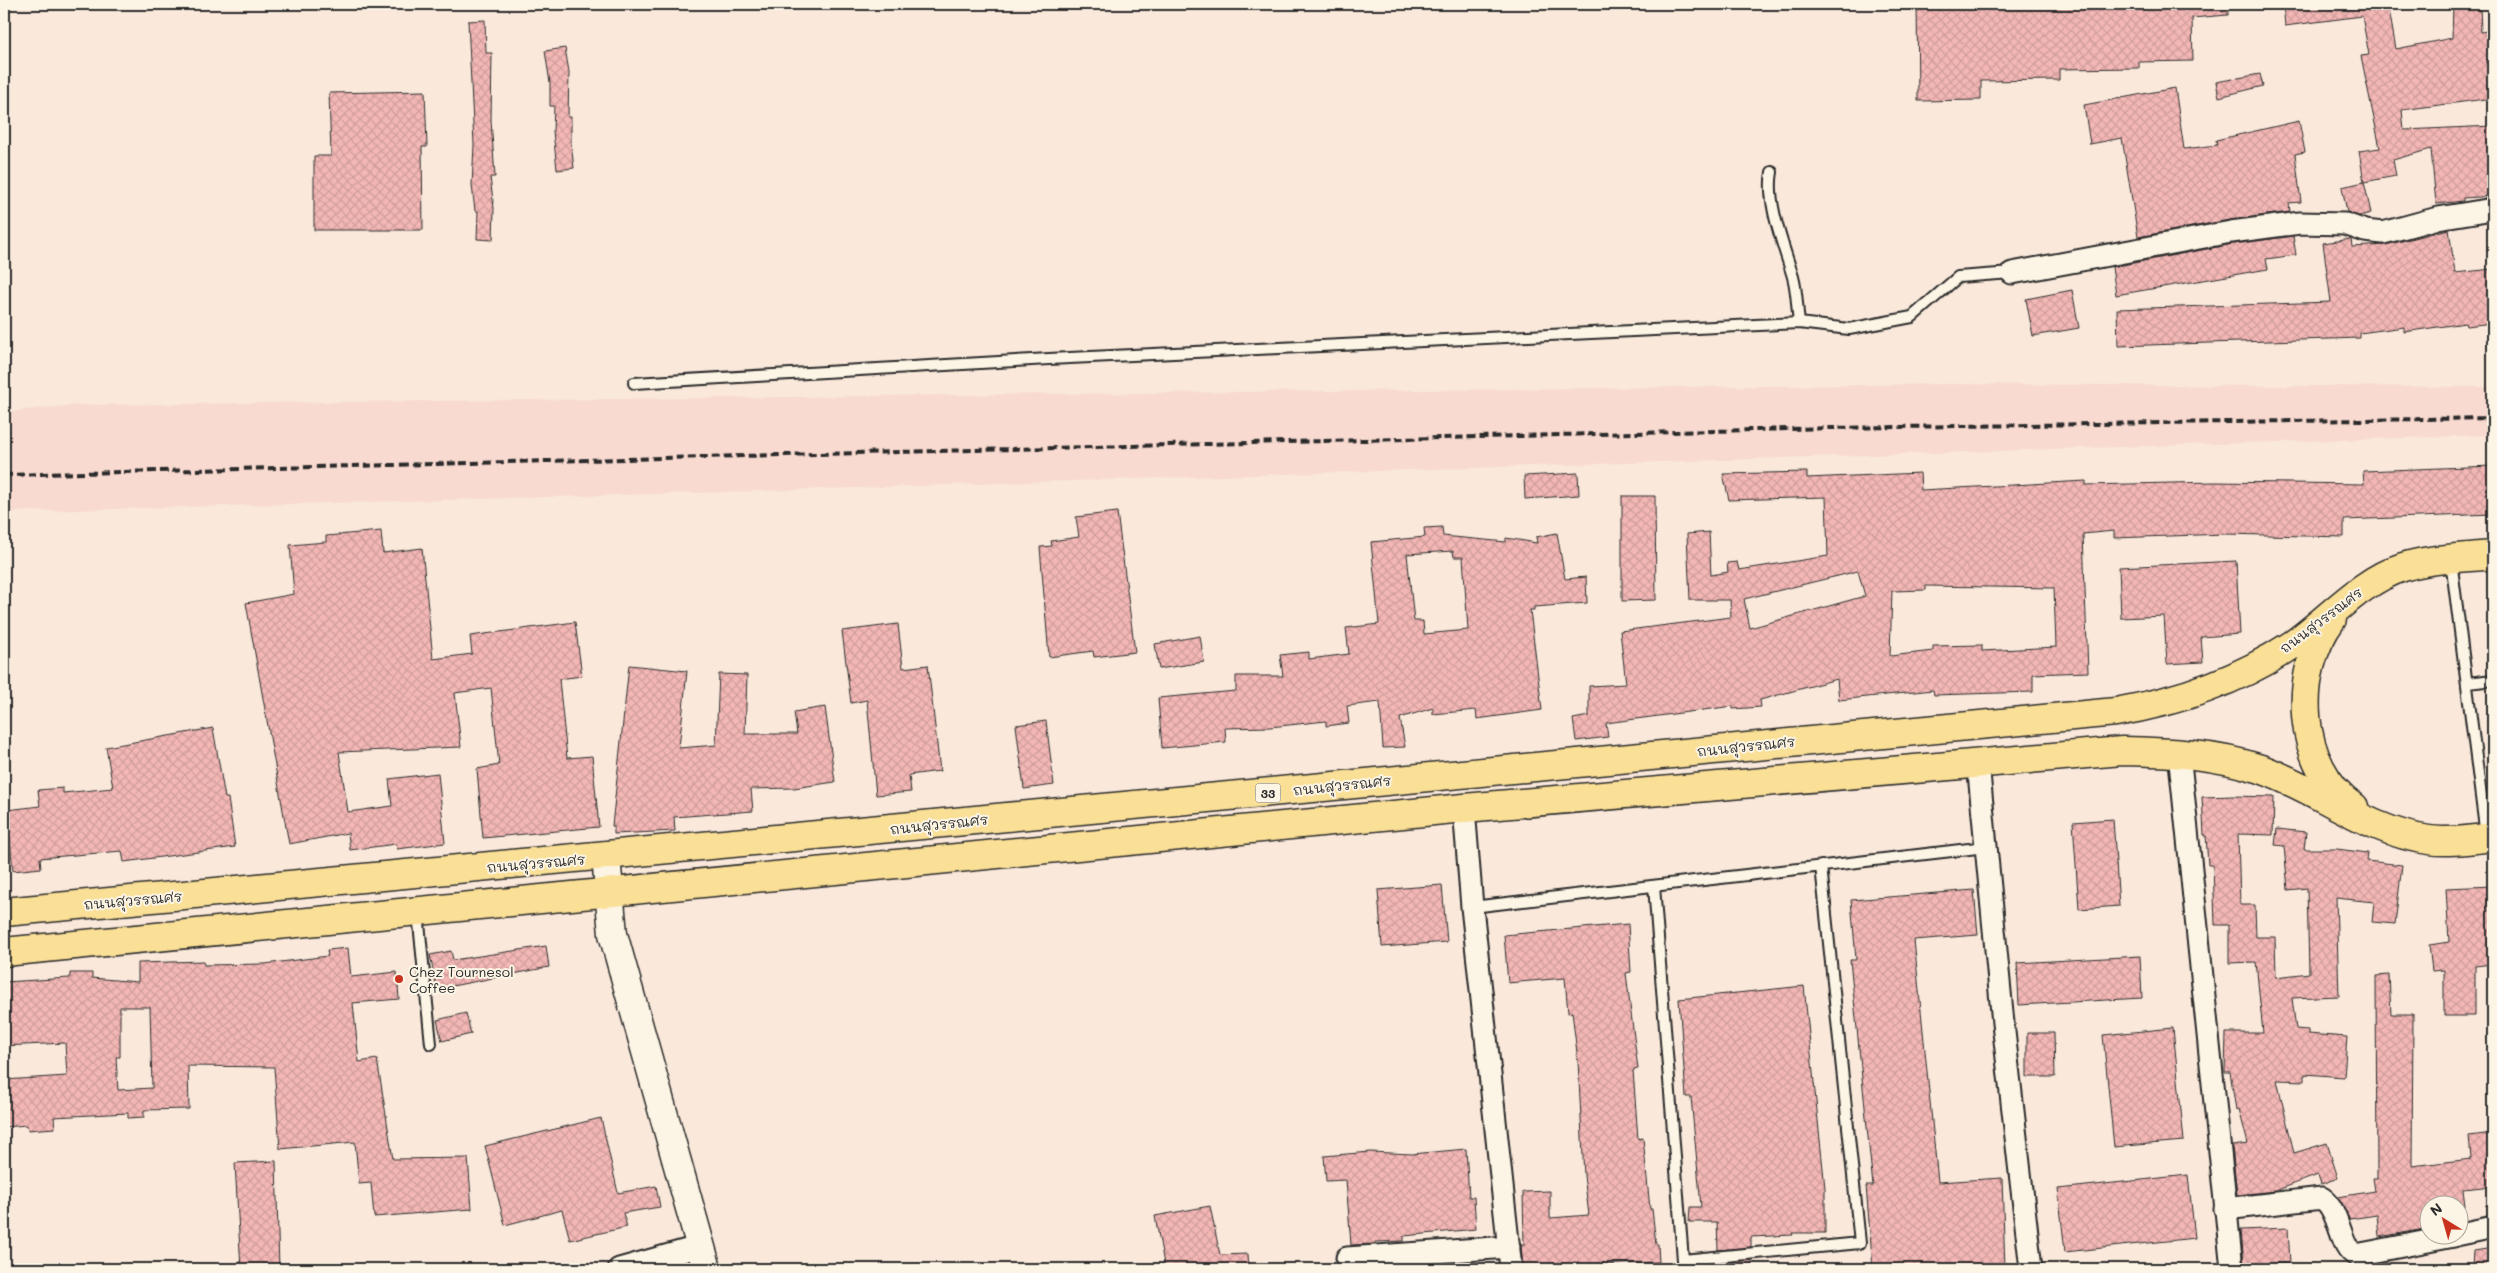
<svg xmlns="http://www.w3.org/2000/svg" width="2497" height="1273" font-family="Mali,'Playpen Sans Thai',sans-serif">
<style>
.built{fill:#f8dad0}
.building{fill:url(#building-cross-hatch);stroke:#2b2b2b;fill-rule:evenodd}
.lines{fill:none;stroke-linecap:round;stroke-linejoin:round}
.lane-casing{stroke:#2b2b2b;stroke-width:14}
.street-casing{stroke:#2b2b2b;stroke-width:25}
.secondary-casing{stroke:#2b2b2b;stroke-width:31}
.primary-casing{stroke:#2b2b2b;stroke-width:31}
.lane{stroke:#fcf5e5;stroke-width:10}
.street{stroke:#fcf5e5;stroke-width:21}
.secondary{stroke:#fcf5e5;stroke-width:28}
.primary{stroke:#fadf96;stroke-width:28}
.rail{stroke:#2b2b2b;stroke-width:4;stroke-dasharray:8 4;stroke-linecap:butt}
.poi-dot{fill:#c8321e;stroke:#fcf5e5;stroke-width:2}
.labels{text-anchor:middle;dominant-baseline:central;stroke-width:4;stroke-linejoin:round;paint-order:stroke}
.shield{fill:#fcf5e5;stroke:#6a6863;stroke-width:1}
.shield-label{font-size:12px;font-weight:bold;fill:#2b2b2b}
.street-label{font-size:14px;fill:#2b2b2b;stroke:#fcf5e5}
.poi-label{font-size:14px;fill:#2b2b2b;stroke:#fcf5e5;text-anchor:start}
</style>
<defs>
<pattern id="building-cross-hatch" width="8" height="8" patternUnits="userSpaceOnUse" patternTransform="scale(1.25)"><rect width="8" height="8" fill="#f3b7b5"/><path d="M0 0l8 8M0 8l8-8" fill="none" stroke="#d09e9c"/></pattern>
</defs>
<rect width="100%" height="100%" fill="#fae9db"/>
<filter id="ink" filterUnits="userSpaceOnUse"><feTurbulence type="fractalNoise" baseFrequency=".02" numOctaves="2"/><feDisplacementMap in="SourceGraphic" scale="10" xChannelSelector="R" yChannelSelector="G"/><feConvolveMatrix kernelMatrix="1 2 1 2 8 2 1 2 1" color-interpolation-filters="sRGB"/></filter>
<g filter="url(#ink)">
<!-- built -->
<path class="built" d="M1946,384L2493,387V435L733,492L4,512V412L75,405Z"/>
<!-- building -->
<path class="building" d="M1917,4H2228V15L2192,18L2193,61L2139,62V68L2059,69V80L1981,81V100L1918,101Z
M2283,4H2388L2396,49L2452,38L2453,4H2480L2481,32L2493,30V98L2402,110L2404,130L2493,126V196L2463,198V201L2436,204L2431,149L2393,160L2396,176L2364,182L2359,151L2380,148L2361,56L2369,55L2362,16L2285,26Z
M485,20L486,53H492L491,120L495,177H490L494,208L493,240L477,239L478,211H475L472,185L474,145L468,21Z
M565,48L569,72L568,117H571V143L574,168L557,170L553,131L554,106H550V83L545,51Z
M2260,74L2263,86L2219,97L2216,82Z
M2175,88L2184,149L2217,145L2216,140L2299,121L2305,152L2295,154L2301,202L2289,203L2290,212L2229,220L2138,237L2122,138L2090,144L2084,105Z
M425,91L427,147H422L423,230H314V156H331L329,93Z
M2364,182L2371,213L2359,216L2347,212L2342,187Z
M2449,229L2455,273L2493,269V323L2466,326L2465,323L2404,332V327L2360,333V338L2118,346L2117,309L2331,302L2323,243L2351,239L2352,247L2386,245Z
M2293,236L2296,255L2266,259L2268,269L2116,295L2112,267L2233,244Z
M2072,290L2079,328L2033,336L2026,299Z
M2493,466V514L2344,520V537L2226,534L2114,538V531L2083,534L2088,672L2033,674V692L1934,695L1933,690L1839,700L1837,679L1760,700L1761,707L1733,709V706L1606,723L1608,737L1576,741L1573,719L1589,716V686L1626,684L1620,631L1731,617L1730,600H1690L1687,534L1709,532L1711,575L1728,572L1727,563L1737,562L1739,570L1828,556L1826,497L1729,500L1723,474L1807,472V478L1920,473L1921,490L2086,481V485L2215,482L2364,484L2363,471ZM1858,571L1865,596L1750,628L1744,599ZM1926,586L2054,588L2056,647L1982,651V645L1933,646V651L1890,656L1892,591L1926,590Z
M1578,473L1579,495L1525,499L1524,476Z
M1622,496H1655L1656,600L1622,601Z
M1117,512L1135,652L1094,657L1093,651L1049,657L1040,547L1052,546L1051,541L1079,537L1076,517Z
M1442,527L1443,536L1506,542V538L1537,543L1536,537L1557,533L1565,579L1586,577L1587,603L1534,607V610H1530L1542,710L1477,719L1476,710L1433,714V708L1400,718L1405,747L1383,748L1380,702L1347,706L1349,723L1326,726V721L1270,727L1225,728L1226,742L1162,748L1158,698L1236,691V676H1283L1280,655L1309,652V659L1349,654L1346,628L1379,624L1371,542L1425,537L1424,528ZM1453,551L1454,557H1463L1468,630L1424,634L1423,621H1414L1407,554Z
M381,531L383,553L422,548L433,659L472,654L470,636L575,622L582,676L559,679L567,758L592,756L599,827L483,838L477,769L499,765L491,688L455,693L461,747L339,752L348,812L392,806L389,779L438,773L445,843L397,849L396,844L350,850L348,833L289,844L246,603L294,594L290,545L326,542V536Z
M2236,561L2240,634L2201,637L2203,662L2167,664L2164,616L2121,618L2119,567Z
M898,624L903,668L928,665L940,771L909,775L911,792L876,795L867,700L851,703L842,631Z
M1200,636L1204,662L1159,669L1155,644Z
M629,665L687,671L679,748L716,745L719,674L747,675L745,734H797L794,712L825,707L835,782L794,788L751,789L753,811L674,817L675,831L614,834V826H612Z
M1046,721L1054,785L1024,789L1016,725Z
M213,728L225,798H228L235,847L124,862L122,851L40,858L41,868L13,871L7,810L40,806L38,790L63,788V793L113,788L106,747Z
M2234,796L2274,797L2273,835L2238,834L2240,905H2255L2256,937H2275L2276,977L2309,973L2307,888L2288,890L2284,846L2275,845L2277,829L2306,832L2304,849H2337L2368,853L2367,861L2402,865L2395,924L2372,922L2374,902L2336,898L2339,996L2292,998L2296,1029L2308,1030V1034L2347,1037L2344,1077L2305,1074V1081L2277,1080L2294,1153L2327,1143L2338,1178L2321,1184L2318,1175L2275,1191L2237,1195L2232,1146L2248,1144L2239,1109L2236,1110L2230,1072H2225L2226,1033H2263L2256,962L2229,963V925H2215L2213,865H2208L2206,835H2204L2202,797Z
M2113,819L2119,906L2079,909L2073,822Z
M1442,885L1447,942L1382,947L1378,890Z
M2493,886V964L2475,966V1016H2444V970L2432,971L2429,945L2449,942L2446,888Z
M1974,890L1978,935L1914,940L1938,1182L2002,1178L2005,1269H1873L1866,1186H1873L1850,960H1856L1851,900Z
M1628,924L1631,972L1626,973L1638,1069L1633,1070L1638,1139L1643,1138L1650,1209H1652L1656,1244H1658L1659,1262L1523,1269L1521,1245H1524L1523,1192L1550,1191V1218L1589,1215L1584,1176L1578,1061L1572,1012L1568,1013L1565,978L1508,983L1504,935Z
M546,946L549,967L437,989L430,955L451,951L453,960Z
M348,948L351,977L397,972L399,999L353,1003L359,1062L377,1059L393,1159L468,1158L472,1209L374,1217L371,1183L359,1184L355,1142L280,1149L274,1067L188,1066L189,1109L144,1110V1117L128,1118V1113L54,1117L55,1128L28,1130L27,1125L4,1127V1080L67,1076L65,1043L4,1046V982L70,978V973H92V978L138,982V963L203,961L204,965L265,964L328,956L327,950ZM120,1007H150L152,1088L118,1090L116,1057H120Z
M2140,956L2142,998L2019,1005L2017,963Z
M2389,975L2391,1014H2413L2412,1166L2471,1159L2469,1136L2493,1133V1186L2463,1189L2465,1206H2430V1228L2379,1237L2377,1215L2350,1219L2338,1197L2375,1191L2373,1178H2377L2376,976Z
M1804,986L1825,1188V1233H1792L1793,1235L1751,1237V1247L1718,1250L1717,1222H1689L1690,1207H1701L1691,1097H1686L1679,999Z
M466,1013L471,1034L442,1041L437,1020Z
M2173,1028L2184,1141L2114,1147L2103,1035Z
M2027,1033H2054L2055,1077H2027Z
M601,1118L618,1193L656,1186L660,1207L623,1213L627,1227L570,1240L562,1210L505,1225L485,1146Z
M1466,1149L1469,1197H1474L1476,1229L1404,1236V1241L1375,1242V1244L1351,1245L1346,1180L1326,1181L1324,1156L1370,1152L1412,1154Z
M276,1161L279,1269H241L235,1163Z
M2188,1175L2195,1238L2065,1252L2058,1189Z
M1210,1206L1220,1255L1248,1254L1249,1269H1165L1155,1216Z
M2288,1228L2290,1263L2244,1265L2241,1230Z
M2493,1248V1268L2473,1266L2474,1251Z
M1752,1260V1269H1719L1718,1264Z"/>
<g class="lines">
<!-- lane casing -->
<g class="lane-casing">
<path id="lane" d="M1772,172C1766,203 1784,246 1793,277C1797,291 1797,308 1799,323L1849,329L1912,317L1958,277L2012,273
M634,383L1049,359L1799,323
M2451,560L2486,836
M2468,683L2493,680
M1654,886L1683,1260L1860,1243L1821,866
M1472,907L1986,847
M418,913L431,1044"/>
</g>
<!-- street casing -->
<g class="street-casing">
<path id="street" d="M2012,273L2231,232L2300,223L2345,224L2365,231L2383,233L2438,218L2493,209
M2179,752L2232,1269
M1978,763L2003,1023L2031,1269
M1464,808L1472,907L1511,1269
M2225,1209L2322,1198C2341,1211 2339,1248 2356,1255L2454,1236
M2460,1234L2493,1227
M1347,1258L1509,1247
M619,1269L701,1246"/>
</g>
<!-- secondary casing -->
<g class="secondary-casing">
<path id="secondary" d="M606,857L613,934L707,1269"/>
</g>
<!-- primary casing -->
<g class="primary-casing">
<path id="primary" d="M2332,619C2292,673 2296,766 2354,807
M4,912L2116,712C2180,701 2238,681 2292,645C2329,619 2359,582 2403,567C2431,558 2464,558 2493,555
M4,952L1464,808L2122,751C2170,752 2214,754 2261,769C2318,789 2368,832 2429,840C2449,843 2473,839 2493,837"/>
</g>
<!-- lane -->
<use href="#lane" class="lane"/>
<!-- street -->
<use href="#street" class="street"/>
<!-- secondary -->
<use href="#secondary" class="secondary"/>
<!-- primary -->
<use href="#primary" class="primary"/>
<!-- rail -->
<path class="rail" d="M4,475L1830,428L2493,418"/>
</g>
</g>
<!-- markers -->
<circle class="poi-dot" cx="399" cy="979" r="5"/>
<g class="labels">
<!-- shield labels -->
<rect class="shield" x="1255.5" y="783.5" width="25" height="19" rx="4"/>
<g class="shield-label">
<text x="1268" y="793">33</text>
</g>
<!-- street labels -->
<g class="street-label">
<text transform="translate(2321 620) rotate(-37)">ถนนสุวรรณศร</text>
<text transform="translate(1746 746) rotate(-6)">ถนนสุวรรณศร</text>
<text transform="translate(1342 785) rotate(-6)">ถนนสุวรรณศร</text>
<text transform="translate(939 824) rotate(-6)">ถนนสุวรรณศร</text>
<text transform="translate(536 863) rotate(-5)">ถนนสุวรรณศร</text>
<text transform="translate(133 900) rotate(-5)">ถนนสุวรรณศร</text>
</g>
<!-- poi labels -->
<g class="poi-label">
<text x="409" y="971">Chez Tournesol<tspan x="409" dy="16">Coffee</tspan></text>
</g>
</g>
<!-- margin -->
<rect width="2497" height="1273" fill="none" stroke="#fcf5e5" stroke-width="20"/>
<rect x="10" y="10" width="2477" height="1253" fill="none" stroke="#2b2b2b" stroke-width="2" filter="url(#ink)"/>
<!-- north arrow -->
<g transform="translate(2444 1220) rotate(323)"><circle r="24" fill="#fcf5e5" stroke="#a8a49b"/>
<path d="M0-4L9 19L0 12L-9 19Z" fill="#c8321e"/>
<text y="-8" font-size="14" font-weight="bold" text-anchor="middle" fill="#2b2b2b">N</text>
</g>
</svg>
